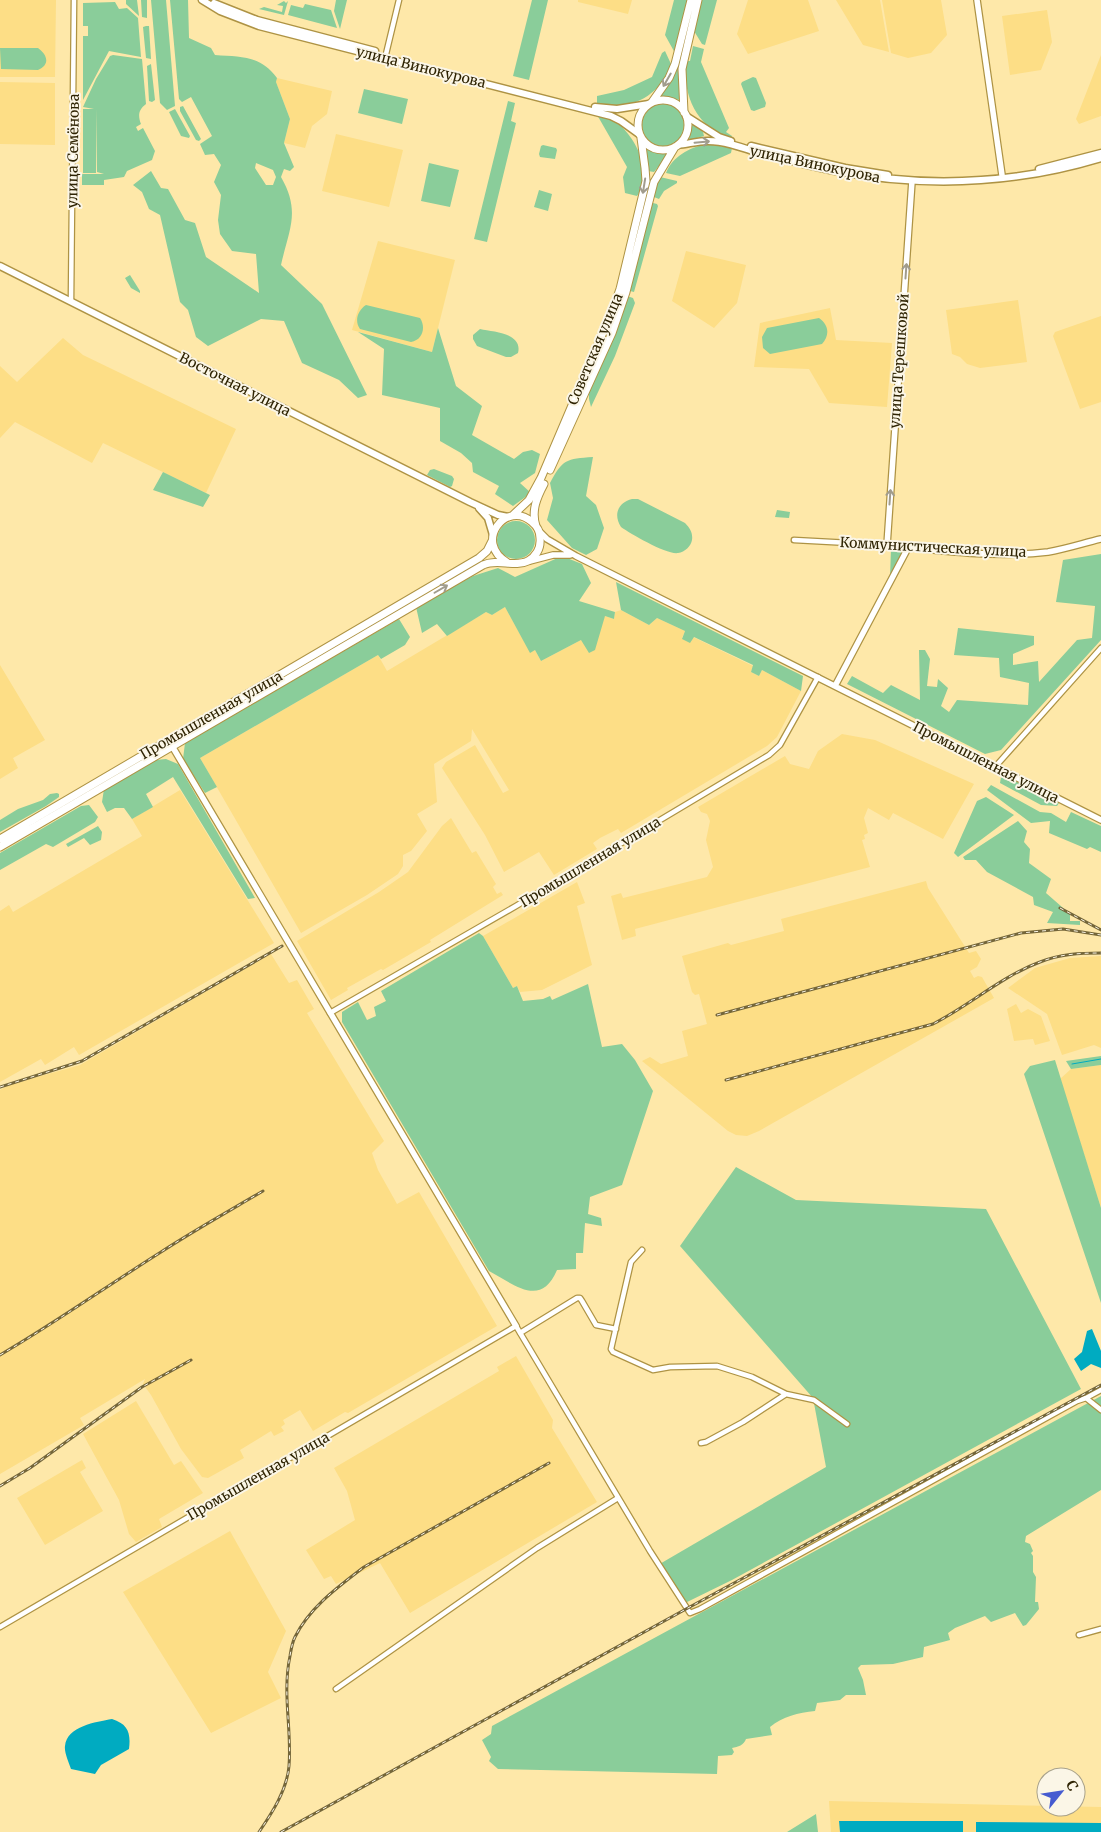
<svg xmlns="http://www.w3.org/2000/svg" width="1101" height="1832" font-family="Merriweather,serif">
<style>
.built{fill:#fdde86}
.green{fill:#8acd9a;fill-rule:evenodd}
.water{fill:#00abc1}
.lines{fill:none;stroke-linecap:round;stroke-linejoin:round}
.stream{stroke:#00abc1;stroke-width:1}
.minor-casing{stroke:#ae9344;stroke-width:7}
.tertiary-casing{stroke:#ae9344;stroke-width:8}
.secondary-casing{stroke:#ae9344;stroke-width:9}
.primary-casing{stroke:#ae9344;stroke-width:9}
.minor{stroke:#fff;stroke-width:4.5}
.tertiary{stroke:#fff;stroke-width:5.5}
.secondary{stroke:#fff;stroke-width:6}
.primary{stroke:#fff;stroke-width:7}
.rail-casing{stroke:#74663a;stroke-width:3}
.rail{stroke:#fbf6e7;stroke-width:1;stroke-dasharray:4;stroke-linecap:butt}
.oneway{stroke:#a19c8d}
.labels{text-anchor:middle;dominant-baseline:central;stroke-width:4;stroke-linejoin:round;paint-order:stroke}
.street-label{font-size:14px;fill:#2e2302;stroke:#fbf6e7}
</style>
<rect width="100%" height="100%" fill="#fee8a9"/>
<!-- built -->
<path class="built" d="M0,0H56L55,77H0Z
M578,0H632L628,14L578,2Z
M748,0H808L819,31L748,54L737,34Z
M836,0H880L889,52L863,45Z
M882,0H941L947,35L931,53L908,58L891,53Z
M1047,10L1052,42L1041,70L1010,75L1002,16Z
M1101,55V116L1079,124L1076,119Z
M277,78L332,91L327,114L312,126L305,148L284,143L290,119L276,82Z
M0,82L55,83V145L0,144Z
M336,134L403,150L389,207L322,191Z
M378,241L455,260L432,352L352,330Z
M686,251L746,265L737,303L714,328L672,301Z
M1018,300L1027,362L980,368L967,364L960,357L952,354L946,310Z
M830,308L836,340L892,343L887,407L829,403L809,369L754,367L760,323Z
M1101,316V402L1080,409L1053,336L1055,332Z
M63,338L83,355L236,429L206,493L103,443L92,463L15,422L0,438V366L17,382Z
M505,607L530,652L535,650L541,661L581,640L605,616L614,619L615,612L621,610L649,625L657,618L685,631L682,638L693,637L753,666L751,672L759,676L762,670L801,691L777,737L767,746L621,833L618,829L600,838L593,843L597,849L554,875L539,852L504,872L485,835L442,768L446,762L475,745L503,793L509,790L472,729L471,741L434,764L437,802L417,814L427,831L411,851L403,855V866L398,874L367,895L301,933L200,758L378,655L387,671L486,612L492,615Z
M0,665L45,740L13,758L18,768L0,779Z
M842,734L875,740L974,784L943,839L893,813L889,820L868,808L864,818L868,833L864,835L865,839L862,840L870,867L635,929L636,936L622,940L611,896L621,893L623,898L707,877L713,867L706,840L710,821L707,814L701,812L698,807L785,756L790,764L809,769L818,751Z
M180,790L274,943L79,1055L74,1047L45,1065L41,1059L0,1082V911L9,905L13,912L142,836L132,819Z
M451,818L472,853L476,851L496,884L493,887L497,894L501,892L503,895L430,940L431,942L383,970L381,969L347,988L348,990L331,1000L297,941L379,892L408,872L442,826Z
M926,881L928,888L969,953L976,951L981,959L977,967L970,971L974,978L978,976L982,977L994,998L759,1131L747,1136L736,1135L728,1131L642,1061L650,1057L661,1064L688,1056L682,1031L707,1024L699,994L695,995L692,992L682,956L728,943L731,945L784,931L781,919Z
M577,882L585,903L577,906L592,965L542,990L520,992L517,986L513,988L483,936Z
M271,954L289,983L297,980L314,1009L307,1013L384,1141L372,1153L378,1170L397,1204L419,1192L497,1326L348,1413L345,1412L313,1431L300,1410L295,1413L283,1420L285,1424L281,1427L284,1431L274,1436L271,1431L240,1450L244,1458L208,1478L202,1477L181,1449L151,1395L143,1384L145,1379L80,1418L84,1425L0,1474V1090L9,1085L80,1065Z
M1101,956V1048L1094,1045L1062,1055L1047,1014L1008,988L1035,968L1070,958Z
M1016,1004L1021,1013L1028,1009L1041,1016L1050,1041L1035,1045L1033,1039L1014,1041L1007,1009Z
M1101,1065V1208L1060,1079L1071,1069Z
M516,1356L553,1420L552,1428L597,1502L410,1613L380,1563L336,1584L331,1576L324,1579L306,1550L355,1520L347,1491L334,1468L499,1371L497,1367Z
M136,1401L174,1465L181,1461L203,1493L159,1519L162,1527L136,1542L129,1534L119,1500L83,1434Z
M82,1460L86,1468L80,1472L103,1511L45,1545L17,1498Z
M230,1531L286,1631L268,1672L281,1698L211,1733L123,1592Z
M829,1801L1101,1807V1832H831Z"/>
<!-- green -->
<path class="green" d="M126,0H137L139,16L126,4Z
M141,0H147V18L142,17Z
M151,0H166L175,106L167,110L160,103Z
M170,0H188L189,38L211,48L215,55C241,57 260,55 277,78L276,82L290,119L284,143L294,167L290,171L284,169L281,177C301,212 289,229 281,265L322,304L367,395L358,398L339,380L302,363L284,321L261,319L208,346L196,337L188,310L180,302L160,215L149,209L142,192L133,185L151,171L161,188L168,189L185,220L195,223L206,257L259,293L256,254L232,251L220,234L218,220L221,195L214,182L221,165L214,154L205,155L200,144L212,136L191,97L182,102L179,99ZM256,163L273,170L276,177L273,185H266L255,168Z
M336,0H347L340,29L334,11Z
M532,0H548L529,80L513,76Z
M674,0H687L675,53L665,35Z
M694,0H696L679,74L680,100L661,97L660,95L665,88Z
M701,0H717L705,45L702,44L694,31Z
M284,1L286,3L288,1L284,15L259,9L264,7L282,12L283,6L277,5Z
M115,2L119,9L127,8L138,18L141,57L109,51L83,100V36H88V26H83V3Z
M305,4L331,10L337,28L288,15L291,5L303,8Z
M146,26H149L151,59L146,58L143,27Z
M693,46L704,49L701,62L729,128L726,132L732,136L731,139C697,128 682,95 686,61H690Z
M0,48H38C48,55 50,65 38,70L1,69Z
M665,51L671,64C660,97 630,111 597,105V96L624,90L652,77L662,53Z
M113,55L142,59L146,104C138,110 138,116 141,124L136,127L138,131L143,128L155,151L152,160L127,171L124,177L104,180V185H82V174H104L97,172L96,108V173H83V109H94L83,107L96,79L110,56Z
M151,64L155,100L152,102L149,101L147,66Z
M753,77L756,78L766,103L765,107L754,111L751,110L741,84L742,82Z
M364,89L408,99L402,124L358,113Z
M508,101L515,103L511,121L516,123L487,242L474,239Z
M642 125a21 21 0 1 1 42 0a21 21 0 1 1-42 0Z
M183,106L201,139L199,141L196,140L180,111V107Z
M175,109L190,136L189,138L181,136L169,112Z
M596,113C604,116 611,118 618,123C636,139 655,174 637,196L625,193L623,177L627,167Z
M695,124L703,132L704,136L690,140L688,137L691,126Z
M706,144L732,148L731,153L680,176L666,173C673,156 689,148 706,144Z
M543,145L556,148L557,150L555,159L540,157L539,154L541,146Z
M648,148L660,153H666L667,156L654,172L648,171L645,149Z
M429,163L459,170L450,207L421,201Z
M660,177L677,181V183L664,191L659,199L654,197L653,194Z
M539,190L552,194L548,211L534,207Z
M653,203L657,204L658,206L634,292L630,291L629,287L650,205Z
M130,275L140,291V293L131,288L125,278Z
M627,296L633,298L635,303L615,356L591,407L589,399V390Z
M366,305L420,318C426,327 423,340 411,342L360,329C354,321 358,310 366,305Z
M819,318C829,325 830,335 822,344L770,354L763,348L762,337L767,328Z
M438,328L456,386L482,406L472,435L514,459L523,452L532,450L540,454L535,473L520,483L531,493L513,506L495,494L499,486L473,472L472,463L461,453L440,441V408L382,395L384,349L358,332L432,352Z
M480,329C494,332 523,333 518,353L511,357H506L477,346L473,339V335Z
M593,457L586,496L596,505L604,528L597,549L586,555L572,548L547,520L553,498L550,483C563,459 566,459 593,457Z
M434,469L452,476L454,479L452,486L450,487L427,475L430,470Z
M163,472L210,495L203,507L153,490Z
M632,499H638L685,523C690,528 693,533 692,540C691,546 685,552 678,553C667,555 631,534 621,527C613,514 618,503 632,499Z
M777,510L790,512L789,518L775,517Z
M497 540a19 19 0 1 1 38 0a19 19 0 1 1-38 0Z
M891,548L905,550L890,578Z
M1101,554V640L1001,750L985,754L847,684L852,676L883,693L891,685L920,700L919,650H925L930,659L927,686L937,687L938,679L948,688L941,706L949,712L957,700L1028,705L1029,683L1000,677L999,658L954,655L958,628L1034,636V645L1013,654V665L1038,661L1039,682L1077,640L1092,638L1095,606L1056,602L1063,560Z
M562,556L582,564L591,583L579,601L615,612L614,619L605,616L595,650L589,653L581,640L541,661L535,650L530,653L505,607L492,615L486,612L447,636L437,624L422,633L416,607L473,576L498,568L515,577Z
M616,582L803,676L801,691L762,670L759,676L751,672L753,665L694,637L690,643L682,639L685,631L657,618L649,625L621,610Z
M393,611L394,613L257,693V691Z
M399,619L410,637L405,645L381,659L378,655L200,758L217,787L205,793L183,759L185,743Z
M166,759L178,764L255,898L248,899L173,777L146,794L153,807L132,819L124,808H115L107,812L102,802L104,789L156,760Z
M1001,777H1009L1059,803L1057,806L1041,805L1000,783Z
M991,785L1040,812L1051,813L1066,822L1071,812L1101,826V852L1090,847L1087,849L1049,833L1050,821L1031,823L987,790Z
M57,793L59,794V797L46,806L0,832V820L18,809L43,800L50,794Z
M986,797L1014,815L958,857L954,853L977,801Z
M89,805L98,817L95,822L53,847L46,844L0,870V853L81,806Z
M1018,821L1027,831L1024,842L1030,849L1029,863L1051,879L1046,893L1070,914V921H1080V925L1047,923L1053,912L1034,905L1033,897L987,872L976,860H965L963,857Z
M98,826L102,832L101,840L90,845L84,838L68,847L66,844Z
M479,933L483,936L513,988L517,986L523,1001L543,999L550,996L552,1000L588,984L602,1047L622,1044L635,1060L653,1091L622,1185L590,1197L588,1214L601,1218L602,1226L585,1223L583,1253H576V1269L557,1270C541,1308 515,1285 489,1271L342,1022V1012L358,1002L367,1020L376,1016L374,1007L386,1001L381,991Z
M1101,1056V1065L1071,1069L1066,1061Z
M1055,1060L1101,1208V1303L1024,1074L1030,1066Z
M736,1167L796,1200L986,1209L1081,1389L732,1580L683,1604L658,1565L826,1467L813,1398L680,1246Z
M1101,1396V1490L1026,1536L1025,1542L1030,1544L1033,1551L1031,1553L1033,1556V1572L1036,1577L1035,1602H1038L1039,1609L1026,1625L1023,1626L1015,1613L991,1622L985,1616L955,1628L948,1633L950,1640L924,1647L923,1657L893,1664L861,1665L858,1668L863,1680L866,1695H846L840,1700L817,1703L815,1711C798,1713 783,1716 770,1727L772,1735L746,1739C744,1745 738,1747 732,1748L734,1752L732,1755L718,1756L717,1774L498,1769L489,1761L491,1757L482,1740L491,1734L492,1726Z
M816,1814L818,1832H787Z"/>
<!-- water -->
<path class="water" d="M1092,1329L1101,1351V1368L1091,1364L1081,1371L1074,1359L1082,1352L1087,1331Z
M112,1719C128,1724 131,1733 129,1749L101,1765L95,1774L71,1769C69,1763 64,1752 65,1746C67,1726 96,1722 112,1719Z
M839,1821H963V1832H840Z
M976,1822L1101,1823V1832H976Z"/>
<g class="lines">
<!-- stream -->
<path class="stream" d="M1072,1064L1101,1059"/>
<!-- minor casing -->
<g class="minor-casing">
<path id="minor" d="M386,54L399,0
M71,301L74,0
M794,540L887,545
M995,767L1101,648
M330,1013L516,906L769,755L780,745L818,677
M642,1250L631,1262L611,1349L613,1352L653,1370L670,1367L717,1366L752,1377L786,1394L814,1400L847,1424
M520,1333L577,1298H580L582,1301L596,1325L616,1329
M1086,1398L1101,1390
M701,1443L706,1442L743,1422L786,1394
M0,1627L516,1326L650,1551L690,1613L700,1609L1077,1401L1086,1398L1101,1410
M1079,1635L1101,1629
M336,1689L537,1548L618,1498"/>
</g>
<!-- tertiary casing -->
<g class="tertiary-casing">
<path id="tertiary" d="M977,0L1002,175
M912,181L887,545C939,551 996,558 1048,552C1066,549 1084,543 1101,539
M540,532L547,539L576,556L1101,820
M530,561L553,555H570
M835,686L908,548
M172,746L516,1326"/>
</g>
<!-- secondary casing -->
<g class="secondary-casing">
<path id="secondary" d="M202,0L220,11L259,26L611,116L621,121L639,134
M214,3L257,20L375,51
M595,107L617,109L649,104
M686,116L719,137L731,141
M678,145C688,144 698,141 708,141C724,141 741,147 756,152C781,158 805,165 830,170C921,188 1012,185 1101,158
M751,146L845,168L888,175
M1039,169L1101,153
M0,266L470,502L498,515L508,517
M479,508L488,518L493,535"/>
</g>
<!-- primary casing -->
<g class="primary-casing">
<path id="primary" d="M638 125a25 25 0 1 1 50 0a25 25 0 1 1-50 0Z
M652,102L669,78L675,64L691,0
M684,112L682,69L698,0
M550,470L612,333L626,292L654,182L675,147
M513,515L529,500L541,478L613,309L620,289L646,181L645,168L641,138
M536,526C531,511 537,497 544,484
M0,839L479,558L487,551L492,541
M0,847L483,565C498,558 514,568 528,561C536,556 541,548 540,538C540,532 537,526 532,522C507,499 472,542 508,563"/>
</g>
<!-- minor -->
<use href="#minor" class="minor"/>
<!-- tertiary -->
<use href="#tertiary" class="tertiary"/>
<!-- secondary -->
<use href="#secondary" class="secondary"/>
<!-- primary -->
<use href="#primary" class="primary"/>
<!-- rail casing -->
<g class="rail-casing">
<path id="rail" d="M1060,908L1101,930
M717,1015L1021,933L1063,929L1101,935
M726,1080L933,1024C970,1005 1002,976 1040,962C1060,954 1080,953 1101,953
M0,1087L82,1061L282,946
M0,1355C55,1323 107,1286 161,1252C195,1230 229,1211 263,1191
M0,1486L30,1468L142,1387L191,1360
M259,1832C272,1813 287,1790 289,1766C292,1729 282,1694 290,1656C291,1650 292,1643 295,1637C310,1607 338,1587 364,1567L549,1463
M281,1832L686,1609L1101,1385"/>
</g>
<!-- rail -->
<use href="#rail" class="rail"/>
</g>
<!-- one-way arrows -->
<defs><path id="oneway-shaft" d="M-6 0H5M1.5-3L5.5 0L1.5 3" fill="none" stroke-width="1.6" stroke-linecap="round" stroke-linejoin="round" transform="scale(1.25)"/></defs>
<g class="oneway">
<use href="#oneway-shaft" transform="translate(667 80) rotate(120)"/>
<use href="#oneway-shaft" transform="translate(702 142) rotate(-5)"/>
<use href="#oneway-shaft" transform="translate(644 186) rotate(99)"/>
<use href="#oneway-shaft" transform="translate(906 271) rotate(-86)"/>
<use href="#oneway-shaft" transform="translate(890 497) rotate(-86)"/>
<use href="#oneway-shaft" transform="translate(441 589) rotate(-30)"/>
</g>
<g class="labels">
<!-- street labels -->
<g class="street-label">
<text transform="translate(421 67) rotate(14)">улица Винокурова</text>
<text transform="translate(73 151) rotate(-89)">улица Семёнова</text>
<text transform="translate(815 164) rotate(12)">улица Винокурова</text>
<text transform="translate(595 349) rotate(-67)">Советская улица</text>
<text transform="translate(899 361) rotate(-86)">улица Терешковой</text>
<text transform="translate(235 384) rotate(27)">Восточная улица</text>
<text transform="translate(933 547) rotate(3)">Коммунистическая улица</text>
<text transform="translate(211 715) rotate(-30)">Промышленная улица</text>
<text transform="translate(986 762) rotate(27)">Промышленная улица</text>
<text transform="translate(590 862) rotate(-31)">Промышленная улица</text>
<text transform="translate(258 1476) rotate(-30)">Промышленная улица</text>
</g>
</g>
<!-- north arrow -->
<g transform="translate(1061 1792) rotate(60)"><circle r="24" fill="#fbf6e7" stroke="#a9a28b"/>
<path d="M0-4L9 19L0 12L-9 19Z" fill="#465bd0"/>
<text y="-8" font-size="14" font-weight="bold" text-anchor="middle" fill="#2e2302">С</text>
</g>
</svg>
